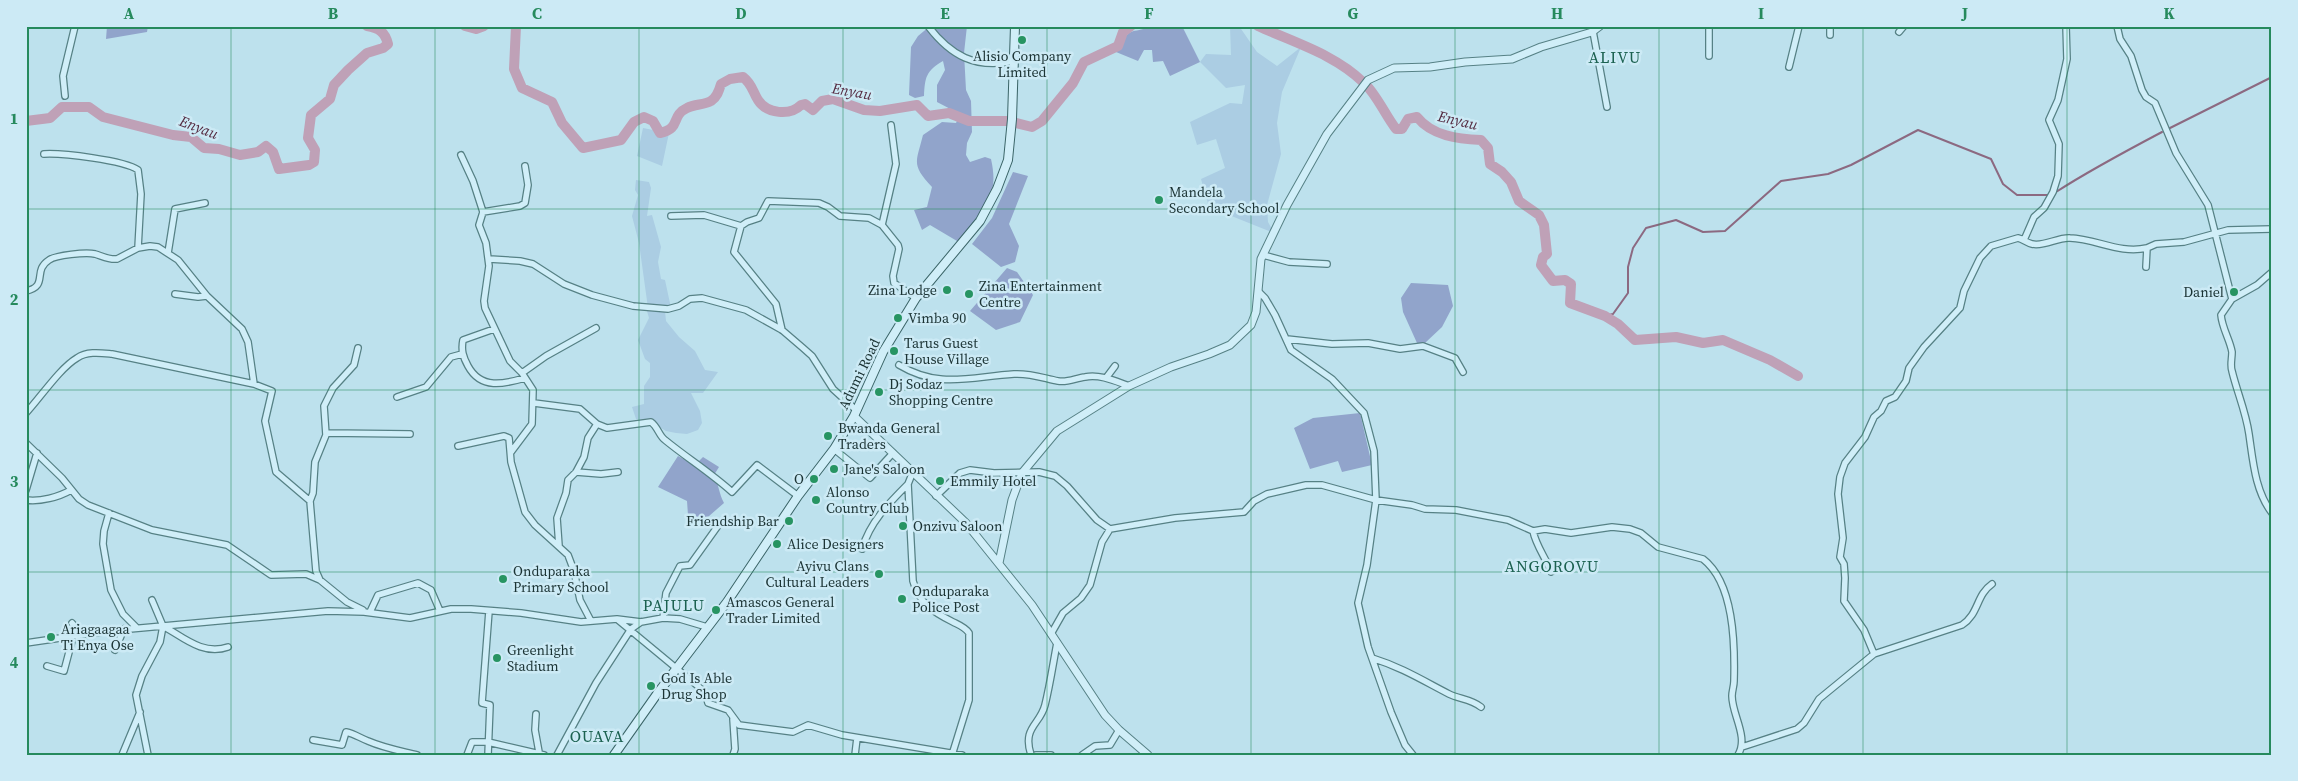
<svg xmlns="http://www.w3.org/2000/svg" width="2298" height="781" font-family="'Source Serif 4',serif">
<style>
.farmland{fill:#abcde3}
.green{fill:#91a4cb}
.lines{fill:none;stroke-linecap:round;stroke-linejoin:round}
.stream{stroke:#8c6981;stroke-width:2}
.river{stroke:#bfa1b7;stroke-width:10}
.minor-casing{stroke:#568185;stroke-width:8}
.tertiary-casing{stroke:#568185;stroke-width:9}
.secondary-casing{stroke:#3a6467;stroke-width:10}
.minor{stroke:#d0eef8;stroke-width:5.5}
.tertiary{stroke:#d0eef8;stroke-width:7}
.secondary{stroke:#d0eef8;stroke-width:8}
.grid{fill:none;stroke:#268a5d;stroke-width:1;stroke-opacity:0.55}
.poi-dot{fill:#279462;stroke:#cceaf5;stroke-width:2}
.labels{text-anchor:middle;dominant-baseline:central;stroke-width:5;stroke-linejoin:round;paint-order:stroke}
.poi-label{font-size:14px;fill:#1b3334;stroke:#cceaf5;text-anchor:start}
.street-label{font-size:14px;fill:#1b3334;stroke:#cceaf5}
.water-label{font-size:15px;font-style:italic;fill:#542a40;stroke:#cceaf5}
.quarter-label{font-size:16px;letter-spacing:1px;fill:#1b6150;stroke:#cceaf5}
.neatline{fill:none;stroke:#268a5d;stroke-width:2}
.grid-label{font-size:16px;text-anchor:middle;font-weight:bold;fill:#268a5d}
</style>
<rect width="100%" height="100%" fill="#bde1ed"/>
<!-- farmland -->
<path class="farmland" d="M1230,26H1239L1257,52L1277,66L1301,47L1282,92L1277,123L1281,154L1267,205L1268,222L1274,233L1209,207L1201,179L1225,168L1216,139L1197,145L1190,122L1230,103L1242,104L1245,85L1226,88L1200,62L1206,54L1231,55Z
M643,128L669,133L662,166L637,156Z
M636,180L649,182L651,188L647,216L652,215L661,247L658,262L661,279L665,280L671,308H648L639,243L632,216L638,195L635,190Z
M647,311H665L666,321L679,337L695,351L705,370L718,372L703,393H691L700,411L702,423L698,430L687,434L676,433L666,431L649,421L636,419L632,407L644,404V386L650,377V363L645,359L638,340L649,318Z"/>
<!-- green -->
<path class="green" d="M107,26H148L147,32L106,39Z
M930,26H967L964,53L966,90L971,101L972,132L967,143L966,155L970,162L985,157L991,159C997,186 992,200 976,221C970,229 965,236 957,241L930,225L922,230L914,210L927,207L932,187C911,164 916,163 923,135L942,122L956,123L960,114L937,102V85L945,70L943,61C926,71 925,77 924,96L915,98L909,95L911,47L918,36Z
M1154,26H1182L1200,62L1170,76L1163,61L1153,62L1152,50H1144L1138,61L1116,52C1132,24 1128,35 1154,26Z
M1013,172L1028,176L1009,224L1019,246L1015,262L1001,267L972,244L992,218Z
M1007,268L1017,272L1033,295L1020,322L996,330L970,311Z
M1411,283L1448,285L1453,306L1442,327L1425,343H1417L1403,312L1401,298Z
M1360,413L1372,465L1342,472L1338,461L1310,469L1294,428L1313,418Z
M678,456L695,465L703,457L719,467L714,475C719,485 719,494 724,503L701,523L688,515L687,501L658,487Z"/>
<g class="lines">
<!-- stream -->
<path class="stream" d="M2170,128L2272,77
M2056,192C2090,170 2126,151 2162,132
M1605,316L1613,314L1628,293V267L1633,248L1646,228L1676,220L1703,232L1725,231L1781,181L1828,174L1851,165L1918,130L1991,159L2003,184L2017,195H2050"/>
<!-- river -->
<path class="river" d="M465,26L476,29L484,26
M516,26L514,69L522,88L552,102L562,123L583,148L621,140L634,122L644,117L653,121L660,133C682,128 670,116 687,108C695,104 704,105 711,101C717,97 719,91 721,84L730,79L743,77C752,84 752,90 758,100C767,114 790,116 801,105L805,104L813,110L822,101L833,99L864,110L880,111L917,105L928,116L949,113L969,121H1008L1032,127L1042,121L1073,83L1084,62L1118,46L1123,32L1131,26
M1258,26C1295,43 1334,54 1363,82C1376,93 1385,115 1396,129H1402L1408,119L1417,117C1432,136 1458,139 1481,140L1488,148L1490,164L1502,172L1511,182L1519,201L1539,215L1544,225L1547,254L1543,257L1541,265L1553,281L1565,280L1571,284L1570,303L1605,316L1618,324L1635,340L1676,337L1703,343L1723,340L1770,360L1798,376
M26,121L50,118L62,107H89L103,117L173,135L191,137L204,148L219,149L240,155L258,152L266,146L273,152L279,169L309,165L314,162L315,150L308,138L311,115L330,99L334,85L348,70L367,53L383,48L388,44C385,32 379,28 367,26"/>
<!-- minor casing -->
<g class="minor-casing">
<path id="minor" d="M928,26C951,56 975,69 1014,61
M1592,26L1607,107
M1709,26V56
M1830,26V35
M2117,26L2120,39L2131,56L2142,90L2146,97L2155,103L2176,153L2208,205L2232,299
M1899,32L1904,26
M1789,67L1799,26
M65,96L63,76L75,26
M44,154C62,153 124,160 138,170L141,194L138,248
M461,155L473,181L483,212L479,225L486,243L489,266L484,301L485,308L510,361L522,373L533,390L532,424L511,452
M483,212L520,206L525,203L528,185L525,166
M671,216L704,215L741,226L747,222L759,218L768,201L819,203L828,207L840,216L869,218L882,225L898,245L899,249L893,276L894,283L916,298
M882,225L896,164L891,125
M741,226L734,252L776,304L782,330
M2024,240L2034,217L2044,208L2053,192L2058,176L2059,144L2049,120L2058,100L2067,59L2066,26
M168,253L175,209L205,203
M1263,255L1289,262L1327,264
M489,259L520,261L533,264L564,284L592,295L633,306L668,309L679,306L690,299L702,298L746,310L782,330L803,348L812,356L833,389L856,410
M2146,267L2147,248L2156,244L2184,242L2228,230L2272,229
M2272,272L2257,285L2232,299L2221,315C2222,328 2230,340 2232,352C2232,359 2230,365 2232,371C2237,392 2246,412 2249,434C2253,461 2255,491 2272,513
M26,291C49,286 32,271 49,260C56,255 86,252 95,254C102,256 109,260 117,259L138,248L150,246L158,247L178,260L207,296L242,329L248,342L254,384
M1259,292L1265,298L1275,315L1291,350L1332,379L1364,413L1374,451L1376,500L1367,565L1358,603L1368,647L1391,712L1405,745L1413,755
M175,294L198,297L207,296
M494,329L463,340C461,350 463,357 468,366C481,390 504,384 525,378
M1287,339L1332,344L1368,343L1400,349L1423,346L1455,358L1463,372
M899,365C939,389 969,377 1014,374C1030,373 1043,378 1058,381C1067,383 1076,378 1085,377C1100,374 1115,381 1129,386
M522,373L546,356L596,328
M1106,378L1115,366
M397,397L426,387L451,357L462,354
M534,403L580,409L597,424L607,428L651,422C658,427 659,436 665,440C687,458 711,473 732,492L757,465L798,496
M26,413C40,398 60,368 77,358C87,351 101,353 112,354L254,384L272,391L265,421L276,472L310,501
M326,433L410,434
M26,443L62,478L79,499L88,505L152,530L227,545L271,575L306,574L320,580L347,602L363,610
M458,446L504,436L509,438L511,462L525,512L535,525L568,555L574,571L580,600L591,621
M834,449L870,478L893,453
M576,472L601,474L618,472
M912,474L908,484L913,581C919,603 933,612 953,622C959,625 965,627 969,633V700L952,755
M26,490L37,453
M936,496L960,473L970,470L994,473L1039,472L1055,476L1067,486L1097,520L1110,529L1175,518L1244,512L1254,501L1267,494L1306,485H1322L1376,500L1412,505L1425,509L1456,510L1508,520L1533,531L1545,529L1571,533L1612,527L1630,529L1641,533L1658,547L1703,559C1734,583 1735,644 1734,681C1734,686 1732,691 1732,696C1732,715 1749,737 1738,755
M26,500C40,502 59,497 71,490
M109,513L104,531L103,544L111,590L123,614L137,628
M1533,531C1536,546 1546,558 1551,572
M559,546L557,518L566,493L568,480L576,472L584,457L588,438L597,424
M862,549C870,522 888,504 908,484
M320,580L316,571L310,501L313,493L315,462L326,435L324,406L333,388L354,365L358,348
M370,612L378,595L418,583L431,590L440,611
M663,618L666,593L680,566L690,565L720,523
M618,620L705,692L708,703L728,710L739,725L793,732L808,725L842,735L962,755
M72,623L82,635
M163,626C183,637 203,656 228,647
M1051,634L1063,613L1081,598L1090,585L1102,542L1110,529
M26,643L108,631L328,611L364,612L410,618L451,609H471L521,613L581,622L617,619L641,622L663,618L680,619L707,627
M115,650L124,629
M1874,654L1962,625C1979,614 1976,595 1992,584
M1372,658C1401,667 1422,680 1449,694C1459,699 1471,699 1481,707
M47,666L64,671L73,637
M536,714L535,730L539,752
M313,740L342,745L346,732C355,734 360,738 368,741C384,748 401,751 417,755
M1742,747L1797,729L1804,723L1819,699L1874,654L1864,630L1844,601L1845,578L1844,564L1840,557L1843,538L1838,494L1840,477L1845,463L1865,437L1874,417L1881,411L1886,401L1895,397L1906,381L1909,368L1924,347L1960,308L1964,291L1980,258L1991,246L2018,238C2023,239 2027,243 2032,244C2044,247 2058,237 2070,238C2097,239 2119,254 2147,248
M122,755L140,712
M148,755L136,695L142,676L160,642L163,626L152,600
M467,755L472,742H488L544,755
M488,755L490,705L482,703L489,611
M557,755L596,683L631,629L641,622
M733,755L735,749L733,719
M855,755L857,738
M1031,755C1022,727 1040,725 1045,705C1050,685 1053,664 1057,643
M1036,755H1051
M1082,755L1095,746L1110,745L1119,730"/>
</g>
<!-- tertiary casing -->
<g class="tertiary-casing">
<path id="tertiary" d="M854,416L966,523L1032,605L1105,715L1119,730L1148,755
M999,563L1012,500L1022,473L1057,431L1129,386L1171,367L1209,354L1230,345L1251,325L1256,312L1261,259L1287,205L1327,134L1368,80L1394,68L1430,67L1465,62L1512,59L1541,47L1592,32L1600,26"/>
</g>
<!-- secondary casing -->
<g class="secondary-casing">
<path id="secondary" d="M614,755L657,694L727,602L798,496L834,449L854,416L883,352L916,298L980,221L997,189L1008,160L1012,119L1015,26"/>
</g>
<!-- minor -->
<use href="#minor" class="minor"/>
<!-- tertiary -->
<use href="#tertiary" class="tertiary"/>
<!-- secondary -->
<use href="#secondary" class="secondary"/>
</g>
<!-- grid -->
<path class="grid" d="M231,26V755M435,26V755M639,26V755M843,26V755M1047,26V755M1251,26V755M1455,26V755M1659,26V755M1863,26V755M2067,26V755M26,209H2272M26,390H2272M26,572H2272"/>
<!-- markers -->
<g class="poi-dot">
<circle cx="1022" cy="40" r="5"/>
<circle cx="1159" cy="200" r="5"/>
<circle cx="947" cy="290" r="5"/>
<circle cx="2234" cy="292" r="5"/>
<circle cx="969" cy="294" r="5"/>
<circle cx="898" cy="318" r="5"/>
<circle cx="894" cy="351" r="5"/>
<circle cx="879" cy="392" r="5"/>
<circle cx="828" cy="436" r="5"/>
<circle cx="834" cy="469" r="5"/>
<circle cx="814" cy="479" r="5"/>
<circle cx="940" cy="481" r="5"/>
<circle cx="816" cy="500" r="5"/>
<circle cx="789" cy="521" r="5"/>
<circle cx="903" cy="526" r="5"/>
<circle cx="777" cy="544" r="5"/>
<circle cx="879" cy="574" r="5"/>
<circle cx="503" cy="579" r="5"/>
<circle cx="902" cy="599" r="5"/>
<circle cx="716" cy="610" r="5"/>
<circle cx="51" cy="637" r="5"/>
<circle cx="497" cy="658" r="5"/>
<circle cx="651" cy="686" r="5"/>
</g>
<g class="labels">
<!-- poi labels -->
<g class="poi-label">
<text x="1022" y="56" text-anchor="middle">Alisio Company<tspan x="1022" dy="16">Limited</tspan></text>
<text x="1169" y="192">Mandela<tspan x="1169" dy="16">Secondary School</tspan></text>
<text x="979" y="286">Zina Entertainment<tspan x="979" dy="16">Centre</tspan></text>
<text x="937" y="290" text-anchor="end">Zina Lodge</text>
<text x="2224" y="292" text-anchor="end">Daniel</text>
<text x="908" y="318">Vimba 90</text>
<text x="904" y="343">Tarus Guest<tspan x="904" dy="16">House Village</tspan></text>
<text x="889" y="384">Dj Sodaz<tspan x="889" dy="16">Shopping Centre</tspan></text>
<text x="838" y="428">Bwanda General<tspan x="838" dy="16">Traders</tspan></text>
<text x="844" y="469">Jane's Saloon</text>
<text x="804" y="479" text-anchor="end">O</text>
<text x="950" y="481">Emmily Hotel</text>
<text x="826" y="492">Alonso<tspan x="826" dy="16">Country Club</tspan></text>
<text x="779" y="521" text-anchor="end">Friendship Bar</text>
<text x="913" y="526">Onzivu Saloon</text>
<text x="787" y="544">Alice Designers</text>
<text x="869" y="566" text-anchor="end">Ayivu Clans<tspan x="869" dy="16">Cultural Leaders</tspan></text>
<text x="513" y="571">Onduparaka<tspan x="513" dy="16">Primary School</tspan></text>
<text x="912" y="591">Onduparaka<tspan x="912" dy="16">Police Post</tspan></text>
<text x="726" y="602">Amascos General<tspan x="726" dy="16">Trader Limited</tspan></text>
<text x="61" y="629">Ariagaagaa<tspan x="61" dy="16">Ti Enya Ose</tspan></text>
<text x="507" y="650">Greenlight<tspan x="507" dy="16">Stadium</tspan></text>
<text x="661" y="678">God Is Able<tspan x="661" dy="16">Drug Shop</tspan></text>
</g>
<!-- street labels -->
<g class="street-label">
<text transform="translate(859 374) rotate(-64)">Adumi Road</text>
</g>
<!-- water labels -->
<g class="water-label">
<text transform="translate(852 91) rotate(10)">Enyau</text>
<text transform="translate(1458 120) rotate(13)">Enyau</text>
<text transform="translate(199 127) rotate(21)">Enyau</text>
</g>
<!-- quarter labels -->
<g class="quarter-label">
<text x="1615" y="57">ALIVU</text>
<text x="1552" y="566">ANGOROVU</text>
<text x="674" y="605">PAJULU</text>
<text x="597" y="736">OUAVA</text>
</g>
</g>
<!-- border -->
<rect width="2298" height="781" fill="none" stroke="#cceaf5" stroke-width="55"/>
<rect x="28" y="28" width="2242" height="726" class="neatline"/>
<g class="grid-label">
<text x="129" y="19">A</text>
<text x="333" y="19">B</text>
<text x="537" y="19">C</text>
<text x="741" y="19">D</text>
<text x="945" y="19">E</text>
<text x="1149" y="19">F</text>
<text x="1353" y="19">G</text>
<text x="1557" y="19">H</text>
<text x="1761" y="19">I</text>
<text x="1965" y="19">J</text>
<text x="2169" y="19">K</text>
<text x="14" y="124">1</text>
<text x="14" y="305">2</text>
<text x="14" y="487">3</text>
<text x="14" y="668">4</text>
</g>
</svg>
